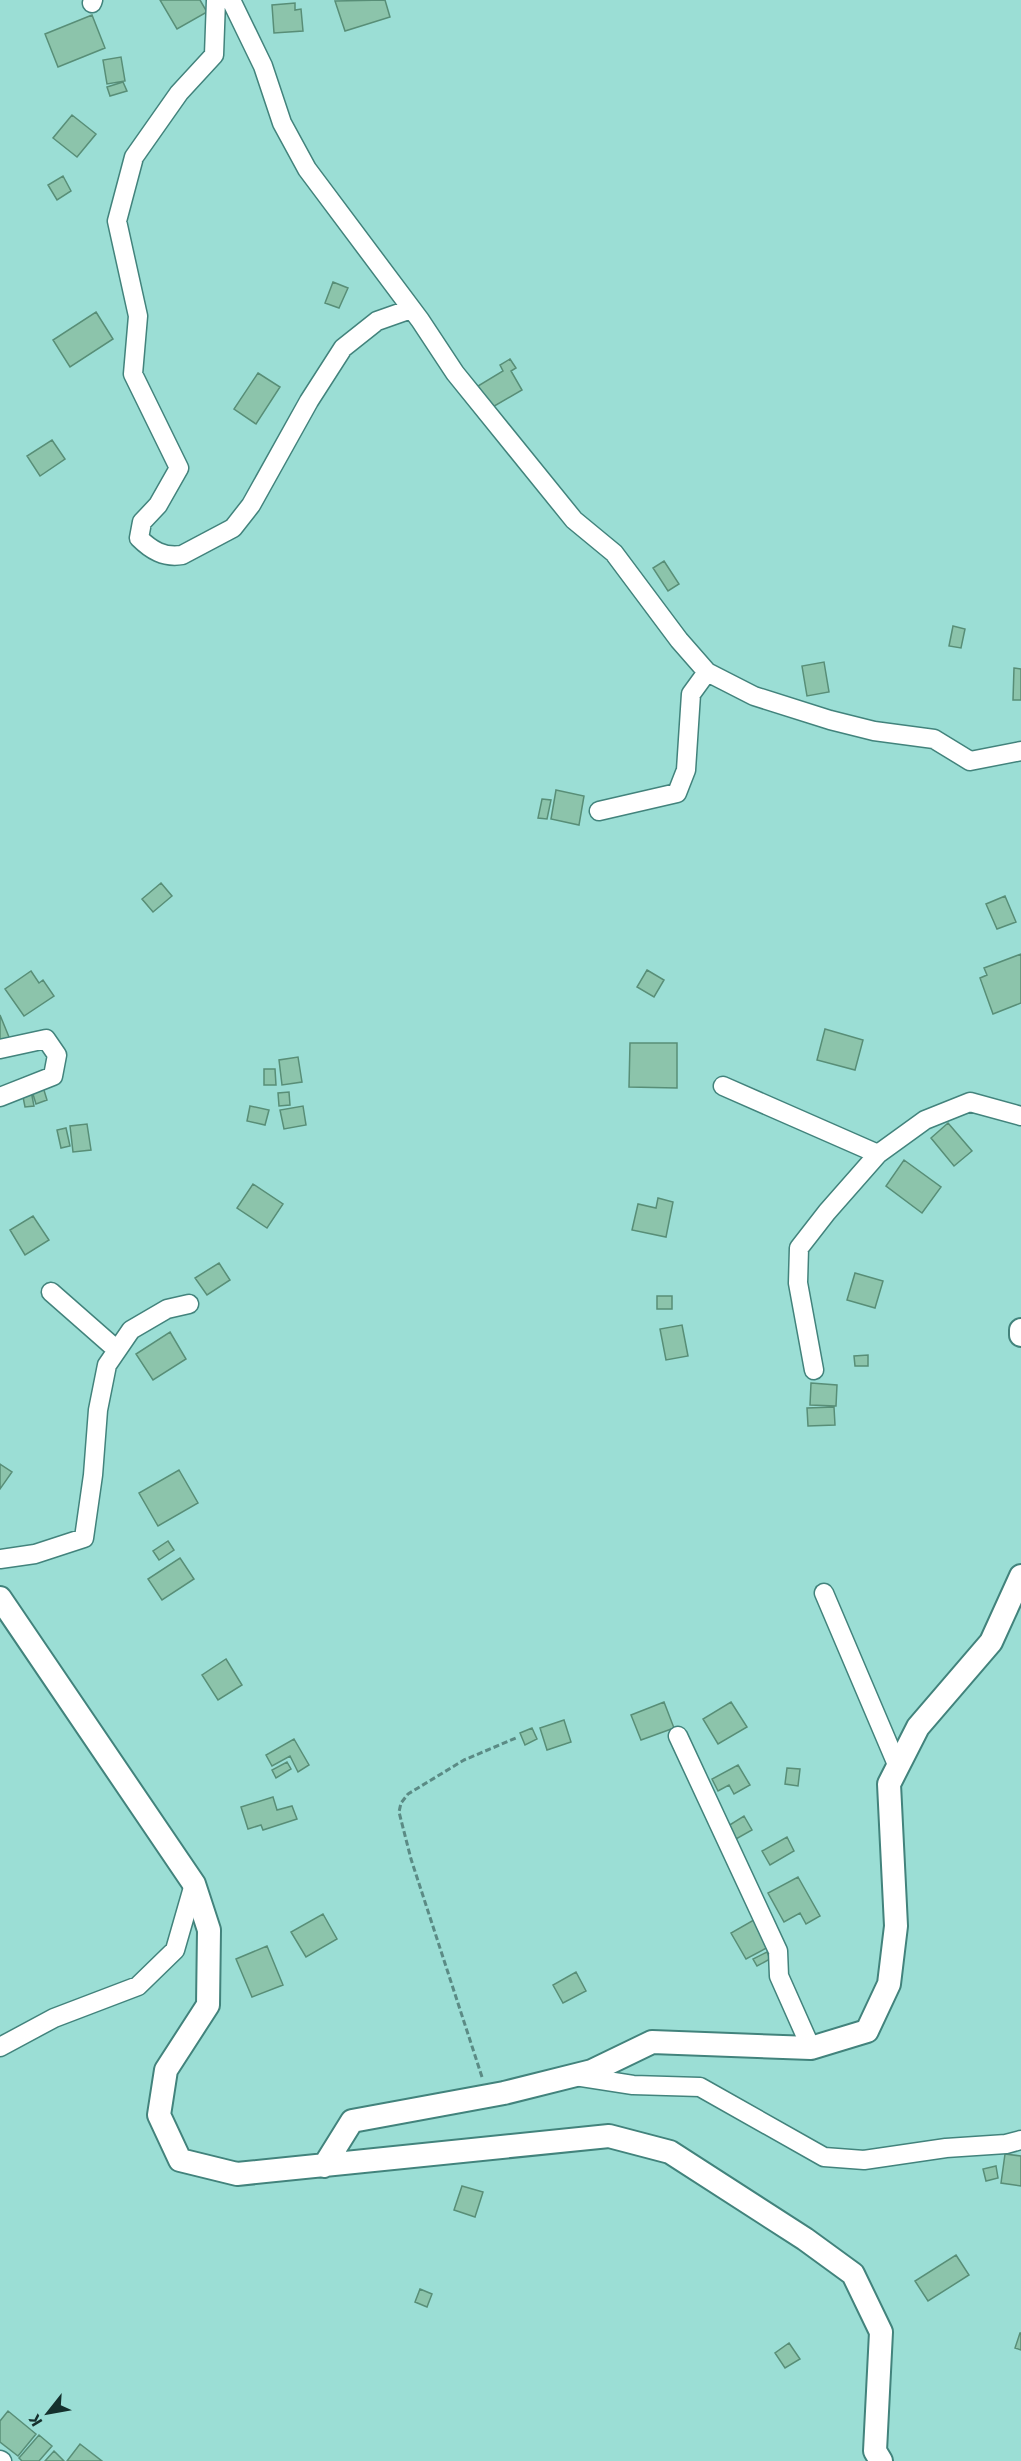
<svg xmlns="http://www.w3.org/2000/svg" width="1021" height="2461" font-family="'Fira Sans',sans-serif">
<style>
.building{fill:#8cc4ab;stroke:#588e77;stroke-width:1.5}
.lines{fill:none;stroke-linecap:round;stroke-linejoin:round}
.minor-casing{stroke:#42837c;stroke-width:21}
.tertiary-casing{stroke:#42837c;stroke-width:26}
.path{stroke:#5b8b85;stroke-width:3;stroke-dasharray:6 3;stroke-linecap:butt}
.minor{stroke:#fff;stroke-width:18}
.tertiary{stroke:#fff;stroke-width:22}
</style>
<rect width="100%" height="100%" fill="#9bded5"/>
<!-- building -->
<path class="building" d="M160,0H200L207,12L177,29Z
M385,0L390,17L345,31L335,1Z
M295,3V10L301,9L303,31L274,33L272,5Z
M92,15L105,48L58,67L45,34Z
M121,57L125,81L107,84L103,60Z
M123,82L127,91L110,96L107,87Z
M72,115L96,134L77,157L53,138Z
M63,176L71,191L57,200L48,185Z
M333,282L348,288L339,308L325,303Z
M96,312L113,339L70,367L53,340Z
M510,359L516,368L511,371L522,390L491,408L478,386L503,371L500,365Z
M258,373L280,387L256,424L234,409Z
M52,440L65,459L40,476L27,456Z
M664,561L679,584L668,591L653,568Z
M953,626L965,629L961,648L949,646Z
M824,662L829,692L807,696L802,666Z
M1014,668L1021,669V700H1013Z
M556,790L584,796L579,825L551,819Z
M542,799L551,800L547,819L538,818Z
M161,883L172,896L153,912L142,899Z
M1005,896L1016,922L997,929L986,904Z
M1021,954V1003L993,1014L980,978L987,975L984,968Z
M647,970L664,980L654,997L637,987Z
M31,971L39,983L43,980L54,996L24,1016L5,989Z
M0,1015L9,1037L0,1041Z
M825,1029L863,1040L855,1070L817,1060Z
M630,1043H677V1088L629,1087Z
M298,1057L302,1082L282,1085L279,1060Z
M264,1069H275L276,1085H264Z
M43,1087L47,1100L36,1104L32,1091Z
M31,1091L34,1106L25,1107L22,1092Z
M289,1092L290,1105L279,1106L278,1093Z
M250,1106L269,1110L265,1125L247,1121Z
M303,1106L306,1125L284,1129L280,1110Z
M948,1123L972,1151L954,1166L931,1138Z
M87,1124L91,1150L73,1152L70,1126Z
M66,1128L70,1146L61,1148L57,1130Z
M904,1160L941,1187L922,1213L886,1186Z
M253,1184L283,1204L267,1228L237,1208Z
M658,1198L673,1202L666,1237L632,1230L638,1204L656,1208Z
M33,1216L49,1240L25,1255L10,1230Z
M219,1263L230,1280L207,1295L195,1278Z
M855,1273L883,1281L875,1308L847,1300Z
M657,1296H672V1309H657Z
M682,1325L688,1356L666,1360L660,1329Z
M170,1332L186,1359L153,1380L136,1354Z
M868,1355V1366H855L854,1356Z
M811,1383L837,1385L836,1406L810,1405Z
M834,1407L835,1425L808,1426L807,1408Z
M0,1464L12,1472L0,1489Z
M179,1470L198,1503L158,1526L139,1493Z
M168,1541L174,1550L159,1560L153,1551Z
M180,1558L194,1579L162,1600L148,1579Z
M226,1659L242,1685L218,1700L202,1675Z
M664,1702L674,1728L641,1740L631,1715Z
M731,1702L747,1727L718,1744L703,1719Z
M564,1720L571,1742L547,1750L540,1728Z
M532,1728L537,1739L525,1745L520,1733Z
M294,1739L309,1765L298,1772L290,1756L272,1766L266,1755Z
M287,1762L291,1769L276,1778L272,1770Z
M738,1765L750,1785L734,1794L729,1785L718,1791L712,1779Z
M787,1768L800,1769L798,1786L785,1784Z
M273,1797L277,1810L292,1806L297,1819L263,1830L261,1825L248,1829L241,1807Z
M744,1816L752,1830L736,1839L728,1826Z
M787,1837L794,1851L770,1865L762,1851Z
M798,1877L820,1916L806,1924L800,1913L784,1922L768,1893Z
M323,1914L337,1939L306,1957L291,1932Z
M759,1917L774,1944L746,1959L731,1933Z
M267,1946L283,1985L252,1997L236,1959Z
M767,1952L770,1959L757,1966L753,1959Z
M576,1972L586,1991L563,2003L553,1985Z
M1005,2154L1021,2156V2186L1001,2183Z
M996,2166L998,2178L986,2181L983,2169Z
M462,2186L483,2192L475,2217L454,2210Z
M956,2255L969,2275L928,2301L915,2281Z
M420,2289L432,2294L427,2307L415,2302Z
M1020,2333H1021V2350L1015,2348Z
M789,2343L800,2359L785,2368L775,2353Z
M8,2411L36,2434L18,2456L0,2442V2421Z
M39,2435L52,2446L39,2461H22L19,2458Z
M80,2444L102,2461H67Z
M54,2451L64,2461H45Z"/>
<g class="lines">
<!-- minor casing -->
<g class="minor-casing">
<path id="minor" d="M216,0L214,55L179,93L134,157L117,221L138,316L133,374L179,468L158,505L142,522L139,538C151,550 164,558 182,555L233,528L251,505L309,401L343,348L377,321L411,309
M231,0L263,66L282,123L307,169L420,320L455,373L574,520L614,553L679,640L707,672L754,696L830,720L874,731L934,739L970,761L1021,751
M92,3L93,0
M599,811L677,793L686,770L691,694L707,672
M0,1049L46,1039L57,1055L53,1076L0,1097
M723,1086L878,1154
M51,1292L117,1350
M814,1370L798,1283L799,1248L827,1212L878,1154L925,1120L970,1102L1021,1116
M0,1559L35,1554L84,1538L93,1475L98,1410L107,1365L131,1330L167,1309L189,1304
M824,1593L898,1767
M678,1736L778,1951L779,1976L811,2048
M0,2047L54,2018L138,1986L175,1950L194,1884
M575,2076L633,2085L700,2087L824,2157L864,2160L946,2148L1006,2144L1021,2140
M0,2460L2,2461"/>
</g>
<!-- tertiary casing -->
<g class="tertiary-casing">
<path id="tertiary" d="M1021,1330V1335
M0,1598L194,1884L209,1930L208,2005L166,2070L159,2115L180,2160L237,2174L609,2136L670,2152L805,2239L853,2274L881,2332L875,2451L881,2461
M324,2166L352,2121L504,2093L592,2071L652,2042L811,2048L867,2031L889,1984L896,1926L889,1784L918,1727L991,1642L1021,1576"/>
</g>
<!-- path -->
<path class="path" d="M482,2077L411,1859L399,1812L401,1803L408,1794L464,1760L516,1738"/>
<!-- minor -->
<use href="#minor" class="minor"/>
<!-- tertiary -->
<use href="#tertiary" class="tertiary"/>
</g>
<!-- north arrow -->
<g transform="translate(48 2413) rotate(239)" stroke="#9bded5" stroke-width="4.5" paint-order="stroke">
<path d="M0-4.5L10 22L0 15L-10 22Z" fill="#15302d"/>
<text y="-9" font-size="16" font-weight="bold" text-anchor="middle" fill="#15302d">K</text>
</g>
</svg>
